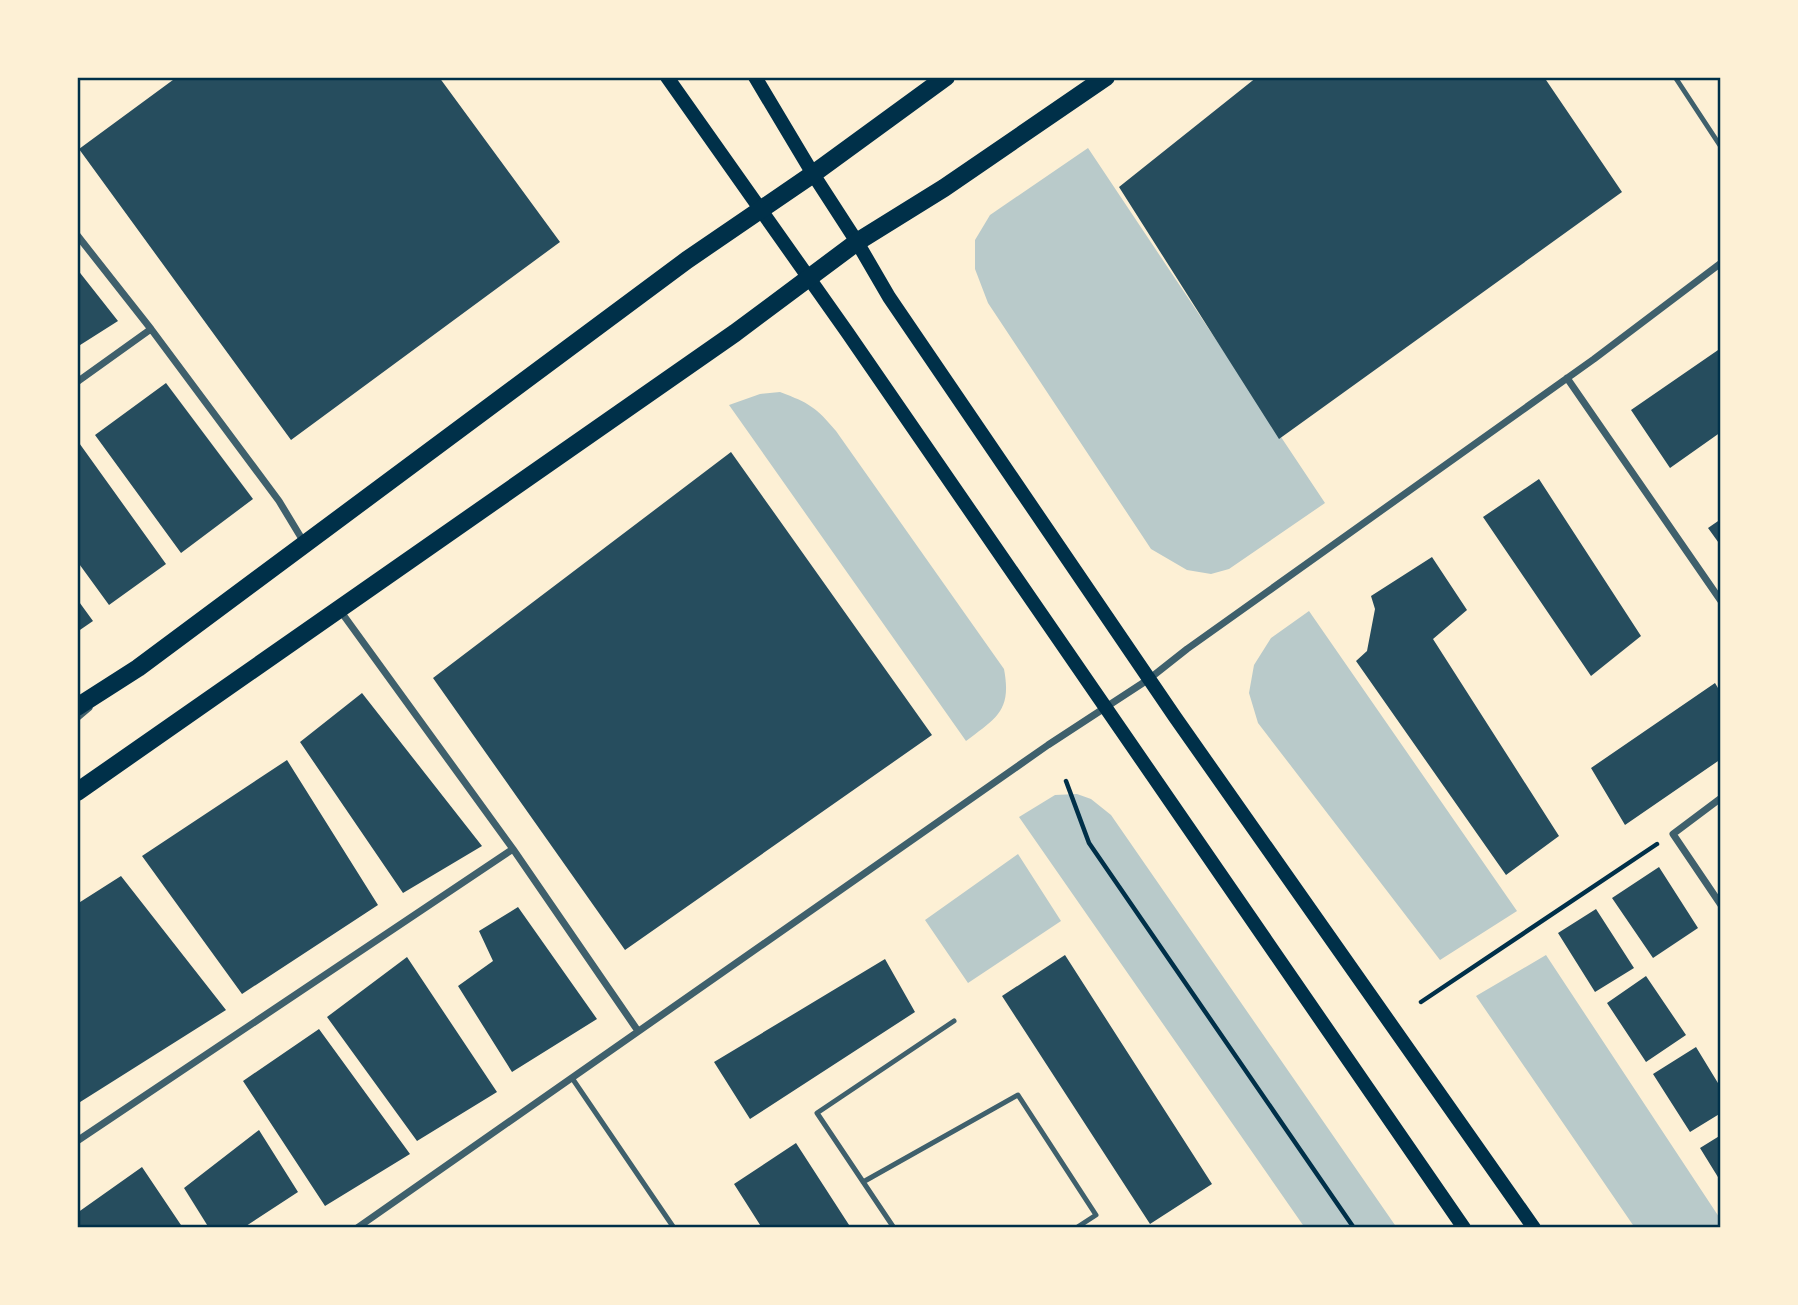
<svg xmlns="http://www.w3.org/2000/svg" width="1798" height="1305" font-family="Roboto,sans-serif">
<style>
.green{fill:#b9caca}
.building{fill:#264d5e}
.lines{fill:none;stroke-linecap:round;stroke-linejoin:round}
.path{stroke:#003049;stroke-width:4.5}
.service{stroke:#3f606c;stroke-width:5}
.minor{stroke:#3f606c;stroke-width:7}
.secondary{stroke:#003049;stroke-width:14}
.primary{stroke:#003049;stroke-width:18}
.neatline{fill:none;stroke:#003049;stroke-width:2.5}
</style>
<rect width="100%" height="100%" fill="#fdf0d5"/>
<!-- green -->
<path class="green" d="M1088,148L1325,503L1229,569L1211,574L1187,570L1151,549L988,303L975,269V240L990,215Z
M780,392C809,403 816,407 836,431L1004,669C1012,711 996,718 966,741L729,405L760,394Z
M1309,611L1517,911L1440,960L1258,723L1249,693L1254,665L1271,638Z
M1077,794L1091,799L1111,815L1397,1228H1305L1019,817L1055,795Z
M1018,854L1061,921L968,983L925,920Z
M1546,955L1721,1220V1228H1635L1476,996Z"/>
<!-- building -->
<path class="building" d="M177,77H439L560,242L291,440L79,149Z
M1257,77H1544L1622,192L1279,439L1119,187Z
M77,269L118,321L77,347Z
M1721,348V432L1670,468L1631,410Z
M166,383L253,499L181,553L95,435Z
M77,440L166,564L109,605L77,561Z
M731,452L932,735L625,950L433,678Z
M1539,479L1641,636L1591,676L1483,517Z
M1721,519V546L1708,528Z
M1432,557L1467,610L1433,639L1559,836L1506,875L1356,661L1367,651L1375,609L1371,596Z
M77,599L93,621L77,632Z
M1715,683L1721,693V759L1625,825L1591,768Z
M362,693L482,846L403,893L300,742Z
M287,760L378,905L242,994L142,856Z
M1659,867L1698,928L1653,958L1612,898Z
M121,876L226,1010L77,1104V904Z
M518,907L597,1019L512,1072L458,986L493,961L479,931Z
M1596,909L1634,968L1595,992L1558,933Z
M1065,955L1212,1184L1150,1224L1002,996Z
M407,957L497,1092L417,1141L327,1017Z
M885,959L915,1012L750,1119L714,1062Z
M1646,976L1686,1035L1646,1062L1607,1003Z
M319,1029L410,1154L325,1206L243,1081Z
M1696,1047L1721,1088V1113L1690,1132L1653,1074Z
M259,1130L298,1192L243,1228H209L184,1188Z
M1721,1135V1182L1700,1148Z
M796,1143L851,1228H762L734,1184Z
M142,1167L183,1228H77V1213Z"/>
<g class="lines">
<!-- path -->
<path class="path" d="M1066,781L1089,843L1354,1228
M1421,1002L1657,844"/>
<!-- service -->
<path class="service" d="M1675,77L1721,147
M77,719L90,708
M572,1078L674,1228
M863,1182L1018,1095L1096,1215L1076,1228
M894,1228L817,1113L954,1021"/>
<!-- minor -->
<path class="minor" d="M77,235L151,329L279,501L305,544
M1567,378L1721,601
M77,382L151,329
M339,609L513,849L638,1031
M1721,798L1673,834L1721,905
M77,1141L513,849
M357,1228L1048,745L1149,679L1187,649L1594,359L1721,263"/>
<!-- secondary -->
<path class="secondary" d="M667,77L847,332L1464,1228
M755,77L813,174L857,242L889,297L1175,717L1534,1228"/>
<!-- primary -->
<path class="primary" d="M77,707L138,668L687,260L813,174L946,77
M77,792L735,333L857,242L944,188L1106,77"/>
</g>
<!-- border -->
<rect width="1798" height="1305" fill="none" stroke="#fdf0d5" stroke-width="158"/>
<rect x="79" y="79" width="1640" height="1147" class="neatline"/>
</svg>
